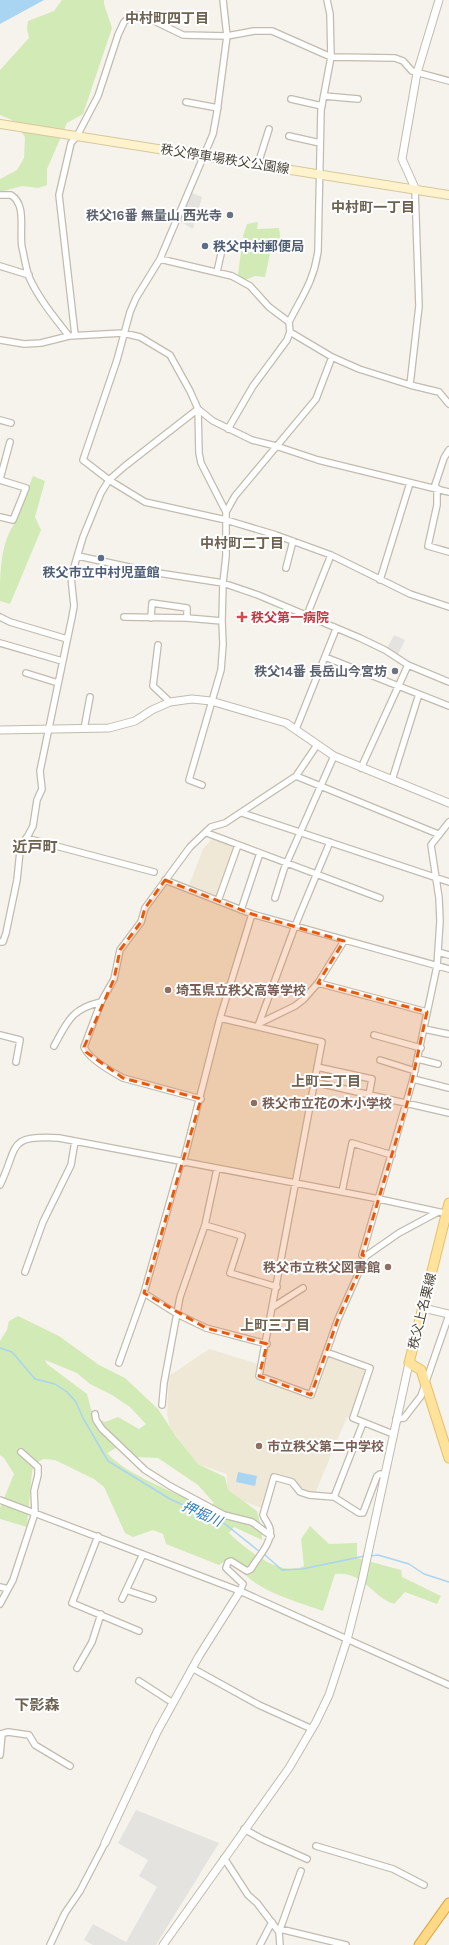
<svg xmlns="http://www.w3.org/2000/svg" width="449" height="1945" font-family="Karla,'Noto Sans JP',sans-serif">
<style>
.education{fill:#efe8d6}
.green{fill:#d2eab5;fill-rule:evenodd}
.parking{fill:#e5e3e0}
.water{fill:#a9d4f2}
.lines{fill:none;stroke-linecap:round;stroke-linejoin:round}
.stream{stroke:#a9d4f2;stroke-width:1.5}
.minor-casing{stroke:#c2bbae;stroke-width:8}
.tertiary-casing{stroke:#c2bbae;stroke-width:9}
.secondary-casing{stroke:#d6c79b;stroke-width:10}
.primary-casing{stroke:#e6c16a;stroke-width:11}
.trunk-casing{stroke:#e0a43c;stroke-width:11}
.minor{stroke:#fff;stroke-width:5.5}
.tertiary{stroke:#fff;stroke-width:7}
.secondary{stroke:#fff3cd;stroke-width:8}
.primary{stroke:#ffe39c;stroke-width:9}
.trunk{stroke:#ffd985;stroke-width:9}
.marked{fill:#e8590c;fill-opacity:0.2;stroke:#e8590c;stroke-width:3;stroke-dasharray:8 5;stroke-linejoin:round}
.worship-dot{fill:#6b7280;stroke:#fff;stroke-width:1.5}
.service-dot{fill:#5c6f8a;stroke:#fff;stroke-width:1.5}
.health-dot{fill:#e0444e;stroke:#fff;stroke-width:1.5}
.education-dot{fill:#8d6e63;stroke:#fff;stroke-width:1.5}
.labels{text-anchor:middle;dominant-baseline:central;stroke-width:4;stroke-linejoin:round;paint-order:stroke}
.street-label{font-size:13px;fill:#4b4439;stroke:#fff}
.worship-label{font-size:13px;font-weight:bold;fill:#5b616d;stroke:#fff;text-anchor:end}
.service-label{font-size:13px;font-weight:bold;fill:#4e5e75;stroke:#fff;text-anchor:start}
.health-label{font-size:13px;font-weight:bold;fill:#be3a42;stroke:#fff;text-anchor:start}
.education-label{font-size:13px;font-weight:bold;fill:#785e54;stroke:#fff;text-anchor:start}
.neighbourhood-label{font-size:14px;font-weight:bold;fill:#6e6250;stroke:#fff}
.water-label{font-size:14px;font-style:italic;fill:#2e7ab2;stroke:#fff}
.quarter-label{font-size:15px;font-weight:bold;fill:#6e6250;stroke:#fff}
</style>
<rect width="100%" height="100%" fill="#f6f3ec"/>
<!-- education -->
<path class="education" d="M213,838L237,847L220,901L188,888L203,849Z
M165,880L252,914L220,1018L322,1042L294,1183L183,1163L199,1098L112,1073L84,1047L114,979L120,950Z
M209,1349L262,1365L259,1376L311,1395L326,1352L370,1368L353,1418L347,1417L314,1496L298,1490L292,1482L274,1477L264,1509L227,1495V1474L198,1464L170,1428L167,1413L169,1376Z"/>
<!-- green -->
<path class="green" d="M62,0H104V4L112,28L83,114L67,123L47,169V185L38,188L22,186L0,192V179L17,170L24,158L25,137L12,120L0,115V70L29,38L27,29L28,21L54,11Z
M258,222L257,229L279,228L282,250L272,251L245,247L243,236L247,224Z
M241,251L270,254L265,277L255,276L245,280L238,275Z
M33,476L45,481L35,517L41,530L10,604L0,601C0,577 0,546 13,526Z
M18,1316L59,1336L99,1365L125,1378L158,1409L175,1435L198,1464L225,1477L228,1490L257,1511L262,1531V1540L234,1527L229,1533C246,1549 280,1578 304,1566L301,1539L310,1526L329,1544L357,1543V1558L401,1570L402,1577L441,1596L437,1604L405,1592L394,1604C372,1597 364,1571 335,1574L323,1611C297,1601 248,1590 237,1562L230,1558L219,1565L166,1544L163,1534L153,1530L133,1537L125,1533L104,1487L94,1479L55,1460L44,1459L39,1461L32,1471L27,1527L0,1519V1508L14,1474L4,1458L0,1455V1341L7,1330L9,1321ZM45,1360L77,1373L90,1384L112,1395L130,1407L146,1424L139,1429L118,1417L105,1422L93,1417L87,1394L47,1364ZM123,1444L135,1457L158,1458L198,1485L214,1503L206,1507C179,1494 126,1475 107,1453Z"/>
<!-- parking -->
<path class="parking" d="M192,193L202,197L193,229L179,221Z
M394,635L405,640L397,656L386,650Z
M136,1810L219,1843L156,1945H93L84,1940L93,1924L126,1942L157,1887L139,1876L148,1860L118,1843Z"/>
<!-- water -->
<path class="water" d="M0,0H44L0,24Z
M238,1472L257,1476L255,1486L236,1482Z"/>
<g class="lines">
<!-- stream -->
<path class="stream" d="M0,1348L12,1352L35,1379L55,1384L67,1392L76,1402L83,1418L108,1461L170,1499L225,1524L260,1552
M264,1554L282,1570L302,1569L365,1556
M370,1556L378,1555L409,1564L424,1574L449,1582"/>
<!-- minor casing -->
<g class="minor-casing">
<path id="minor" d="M324,96L358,99
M291,99L322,106
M186,102L218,108
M289,136L320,143
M258,164L269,129
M0,195H11C27,205 19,230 22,247C24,256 26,268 29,277C39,299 54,317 69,336
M160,259L213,134L217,112L227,36L223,0
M0,266L29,275
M217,272L223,245
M289,322C302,296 314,281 318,251L321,110L331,57L330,14L327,0
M290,332L332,357L359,369L410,385L439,392L449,404
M75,335L59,195L71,143L77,136L98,96L118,35L124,22L130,17L137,15L144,16L183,35L227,36L254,31H272L331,57L395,58L403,61L412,71L449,81
M0,340L24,344L41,343L69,336L123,333L140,337L170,355L190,391L198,409L199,453L201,463L226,512V556L223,583L222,621L223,644L221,670L189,780L202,785
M410,385L419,306L415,188
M198,409L213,421L252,440L276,446L318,460L449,492
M0,420L11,423
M228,429L253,386L287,340L290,332L289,322L269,307L250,286L232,276L160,259L136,298L130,312L117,360L83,460L109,480L145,502L226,520L276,535L331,555L410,594L449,607
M0,479L10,442
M0,480L26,488L13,520L0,517
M434,488L444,458L449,450
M437,488V505L428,546L449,552
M226,512L235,496L316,399L332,357
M78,556L152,572L223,583L258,595L360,638L385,650L408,665L449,682
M286,568L293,541
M380,580L410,483
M307,615L331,555
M0,617L10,622L67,639
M124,617L187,618L222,621
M151,618L152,603L187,608V618
M0,643L62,661
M158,645L153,686L170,702
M325,657L449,706
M26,673L58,683
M84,729L90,697
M296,729L336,629
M361,768L408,665
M296,776L438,834
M392,780L419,694
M242,813L449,882
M207,833L380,898
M26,838L154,872
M165,880L252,914L449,969
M275,898L284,869L334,756
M218,901L238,845
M241,910L260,853
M0,942H3L6,933L17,880L20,851L33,826L37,800L42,789L40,771L72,617L74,606L71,577L83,537L101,493L109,480L125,466L198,409
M438,952L449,955
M318,983L427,1012
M220,1018L322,1042L259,1376L311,1395L338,1319L366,1256L362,1255L413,1079L437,966L440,921L439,898L431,845L449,822
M260,1023L295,1006L304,999L318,983L344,941
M258,1026L295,926L330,842
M424,1029L448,1034
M0,1035L20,1040L16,1062
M374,1035L421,1048
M54,1046C68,1021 71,1009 101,1002
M418,1059L438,1064
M380,1060L415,1071
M317,1067L372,1079L369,1095
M413,1079L449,1088
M314,1082L449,1113
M201,1099L123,1078C112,1072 88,1058 84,1047L101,1002L114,979L120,950L141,922L145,908L190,847L211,827L225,823L296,776L317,745
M183,1163L220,1018L252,914
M0,1185C19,1146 6,1135 59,1138L379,1199L449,1214
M342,1192L352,1143L392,1155
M205,1225L242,1236L230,1273L277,1287
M366,1256L399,1233L438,1212
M25,1272L43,1222L71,1165L75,1141
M144,1293L177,1314L206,1328L267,1344
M273,1307L303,1288
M326,1352L370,1368L353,1418L393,1434
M119,1363L144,1293L181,1162
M162,1405L164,1383L180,1297L205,1225L217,1169
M95,1414L96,1420L102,1429L145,1470L170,1486L224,1515L252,1522L271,1536
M396,1419L404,1418L421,1396L449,1315
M334,1497L363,1423
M0,1500L240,1591L449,1685
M98,1536L72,1603L139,1631
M0,1587L8,1589
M126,1590L153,1599
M240,1591L243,1584L226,1568L228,1562L231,1561L247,1571L251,1569C257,1558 273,1542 270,1529C269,1524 265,1520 263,1515L274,1477L292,1482L300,1492L309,1495L334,1497L359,1513H363L377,1476L380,1474L384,1475
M122,1599L143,1554
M0,1604L13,1580L35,1513L34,1491L38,1475V1467L21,1452
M77,1668L92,1642L101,1614
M192,1668L259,1705L312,1729
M139,1681L173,1703
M0,1734L8,1732L29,1735L35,1745L70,1766
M0,1755L2,1734
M244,1829L262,1839L307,1859
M316,1846L393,1869L424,1885
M224,1858L248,1895L257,1903L279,1932
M280,1929L346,1945
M50,1945L65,1913L80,1891L105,1843
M260,1945L272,1922
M280,1945L279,1932L301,1871"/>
</g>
<!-- tertiary casing -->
<g class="tertiary-casing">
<path id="tertiary" d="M415,188L402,159L417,73L439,0
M0,730L109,728L135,721L152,710L170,702L192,699L211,701L286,723L334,756L449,803
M423,1308L449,1314
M105,1843L157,1732L199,1656L240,1591
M163,1945L289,1768L316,1722L329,1695L347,1640L362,1581L409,1363"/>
</g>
<!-- secondary casing -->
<g class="secondary-casing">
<path id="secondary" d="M0,124L449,195"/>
</g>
<!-- primary casing -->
<g class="primary-casing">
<path id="primary" d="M449,1203L409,1363L421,1370L449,1458"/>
</g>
<!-- trunk casing -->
<g class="trunk-casing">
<path id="trunk" d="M419,1945L449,1903"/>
</g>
<!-- minor -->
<use href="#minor" class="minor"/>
<!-- tertiary -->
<use href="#tertiary" class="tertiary"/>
<!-- secondary -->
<use href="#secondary" class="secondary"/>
<!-- primary -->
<use href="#primary" class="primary"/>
<!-- trunk -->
<use href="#trunk" class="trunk"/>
</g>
<!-- marked area -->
<path class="marked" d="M165,880L252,914L344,941L318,983L427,1012L407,1104L362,1255L366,1256L338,1319L311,1395L259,1376L267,1344L206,1328L144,1293L201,1099L123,1078L86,1052L84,1047L114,979L120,950L141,922L145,908Z"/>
<!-- markers -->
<g class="worship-dot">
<circle cx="230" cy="215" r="4"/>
<circle cx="395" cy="671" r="4"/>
</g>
<g class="service-dot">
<circle cx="205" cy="246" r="4"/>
<circle cx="101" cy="558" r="4"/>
</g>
<path class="health-dot" d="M240 611h4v4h4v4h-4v4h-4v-4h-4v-4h4z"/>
<g class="education-dot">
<circle cx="168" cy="990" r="4"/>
<circle cx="254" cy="1103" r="4"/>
<circle cx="388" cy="1267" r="4"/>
<circle cx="259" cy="1446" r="4"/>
</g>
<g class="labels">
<!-- street labels -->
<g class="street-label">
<text transform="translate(225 159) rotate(9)">秩父停車場秩父公園線</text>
<text transform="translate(422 1311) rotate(-76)">秩父上名栗線</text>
</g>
<!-- worship labels -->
<g class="worship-label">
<text x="222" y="215">秩父16番 無量山 西光寺</text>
<text x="387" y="671">秩父14番 長岳山今宮坊</text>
</g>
<!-- service labels -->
<g class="service-label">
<text x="213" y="246">秩父中村郵便局</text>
<text x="101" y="572" text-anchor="middle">秩父市立中村児童館</text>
</g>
<!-- health labels -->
<g class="health-label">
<text x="251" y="617">秩父第一病院</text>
</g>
<!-- education labels -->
<g class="education-label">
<text x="176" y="990">埼玉県立秩父高等学校</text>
<text x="262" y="1103">秩父市立花の木小学校</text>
<text x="380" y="1267" text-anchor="end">秩父市立秩父図書館</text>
<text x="267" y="1446">市立秩父第二中学校</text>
</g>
<!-- neighbourhood labels -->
<g class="neighbourhood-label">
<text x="167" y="18">中村町四丁目</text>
<text x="373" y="207">中村町一丁目</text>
<text x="242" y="543">中村町二丁目</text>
<text x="326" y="1081">上町二丁目</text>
<text x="275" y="1325">上町三丁目</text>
</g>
<!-- water labels -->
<g class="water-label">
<text transform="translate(202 1514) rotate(24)">押堀川</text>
</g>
<!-- quarter labels -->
<g class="quarter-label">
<text x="35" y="847">近戸町</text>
<text x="37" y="1705">下影森</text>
</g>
</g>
</svg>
